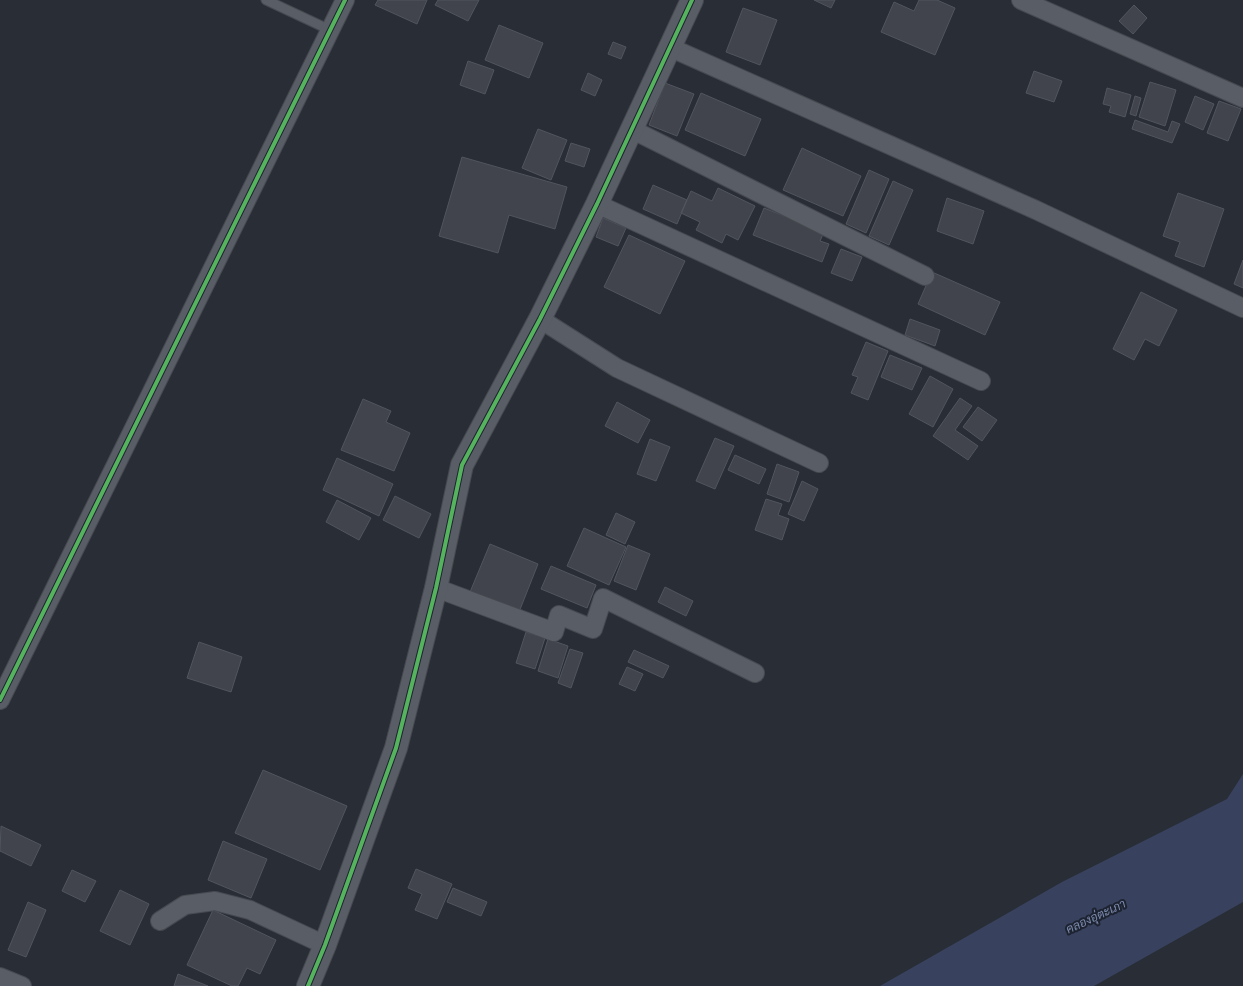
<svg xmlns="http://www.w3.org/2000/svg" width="1243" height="986" font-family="Signika,Sarabun,sans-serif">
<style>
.water{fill:#38425e}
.building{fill:#41444c;stroke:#51555e}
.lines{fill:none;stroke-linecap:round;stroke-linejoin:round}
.service-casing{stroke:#464950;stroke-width:11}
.minor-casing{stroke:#464950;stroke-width:20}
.tertiary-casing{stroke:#464950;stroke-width:24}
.service{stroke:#595d65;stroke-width:9}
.minor{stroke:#595d65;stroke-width:18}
.tertiary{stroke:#595d65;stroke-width:22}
.cycleway-casing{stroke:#1d2331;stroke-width:6}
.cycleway{stroke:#56b35d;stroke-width:4}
.labels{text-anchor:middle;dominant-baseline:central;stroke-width:4;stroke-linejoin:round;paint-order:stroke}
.water-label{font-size:12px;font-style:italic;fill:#7c8bad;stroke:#1d2331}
</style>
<rect width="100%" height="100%" fill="#292d36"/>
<!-- water -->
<path class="water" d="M1243,774V902L1094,986H880L1062,882L1227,799Z"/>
<!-- building -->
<path class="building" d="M378,0H427L417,24L375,5Z
M438,0H479L468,21L435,5Z
M814,0H835L831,8Z
M919,0H937L955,8L935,55L881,32L894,2L914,11Z
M1134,5L1147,18L1133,34L1119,21Z
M743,8L777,20L760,65L726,52Z
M499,25L543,43L529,78L485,60Z
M613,42L626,47L621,59L608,54Z
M468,61L494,70L485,94L460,85Z
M1034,71L1062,81L1054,102L1026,93Z
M588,73L602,80L595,96L581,90Z
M1150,82L1176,90L1165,126L1139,117Z
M665,83L694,94L677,136L649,125Z
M1107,88L1131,95L1125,117L1109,112L1111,106L1103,104Z
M701,93L761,119L745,156L685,130Z
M1135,96L1141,98L1136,116L1130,114Z
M1195,96L1214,104L1203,130L1185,122Z
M1219,101L1241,109L1228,141L1207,133Z
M1135,120L1168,132L1172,121L1180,124L1172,143L1132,129Z
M538,129L567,140L551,180L522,168Z
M571,143L590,149L584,167L565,161Z
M802,148L861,176L843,216L783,190Z
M462,157L567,187L555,229L509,215L498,253L439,236Z
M869,170L889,179L866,233L846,224Z
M893,181L913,190L889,245L869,236Z
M653,185L687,200L677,224L643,209Z
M718,188L755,206L738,240L726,234L722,243L696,230L700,222L681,213L691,191L712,201Z
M1178,193L1224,209L1204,267L1175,256L1180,242L1163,236Z
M947,198L984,211L973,244L937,231Z
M764,208L824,232L820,241L829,244L822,262L753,235Z
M603,218L626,228L618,246L596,237Z
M629,235L685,261L660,314L604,287Z
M841,249L862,257L852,281L831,273Z
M1243,260V288L1234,284Z
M932,272L1000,302L985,335L918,304Z
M1141,292L1177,310L1159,346L1145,339L1134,360L1113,349Z
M910,319L940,330L935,346L905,335Z
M866,342L888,351L868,400L851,393L858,377L852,375Z
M890,355L922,368L912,390L881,377Z
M930,376L953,389L933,427L909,414Z
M960,398L972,406L955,430L978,446L968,460L933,436Z
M363,399L391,411L386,422L410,433L394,471L341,450Z
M617,402L650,420L638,443L605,426Z
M978,407L997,420L982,441L963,427Z
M715,438L734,446L715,489L696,481Z
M650,439L670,447L656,481L637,474Z
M735,455L766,469L759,484L728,470Z
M337,458L393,484L379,516L323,490Z
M777,464L799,472L789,502L767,494Z
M802,481L818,489L804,521L788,514Z
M395,496L431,514L419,538L383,520Z
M766,499L782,504L778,515L789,519L782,540L755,530Z
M337,500L371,518L359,540L326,522Z
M616,513L635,522L625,544L606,535Z
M584,528L626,547L609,585L567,566Z
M490,544L538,564L519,612L470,592Z
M628,545L650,554L636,590L614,581Z
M551,566L596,585L587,608L541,589Z
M665,587L693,601L686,616L658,602Z
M526,632L545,638L535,669L516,663Z
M548,639L568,646L558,678L538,671Z
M199,642L242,657L231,692L187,678Z
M570,649L583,653L571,688L558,683Z
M634,650L669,666L663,678L628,662Z
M627,667L643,674L635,691L619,684Z
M263,770L347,806L320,870L235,833Z
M1,826L41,845L31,866L0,851Z
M223,841L267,859L251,898L208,880Z
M416,869L452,884L437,919L415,910L422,894L408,888Z
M72,870L96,881L85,902L62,891Z
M453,888L487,902L481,916L447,902Z
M120,890L149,904L130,945L100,931Z
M28,902L46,910L26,957L8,950Z
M213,910L276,940L260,974L247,968L238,986H232L187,965Z
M178,974L208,986H174Z"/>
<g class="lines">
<!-- service casing -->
<g class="service-casing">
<path id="service" d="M266,0L330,30"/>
</g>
<!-- minor casing -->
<g class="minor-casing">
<path id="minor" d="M1021,0L1243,98
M669,47L1036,210L1243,308
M631,129L925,276
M597,204L981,381
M540,319L617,368L819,463
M436,588L554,632L559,615L593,629L603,598L755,673
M0,700L345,0
M160,921L185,905L215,901L250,910L325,945
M0,977L22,986"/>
</g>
<!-- tertiary casing -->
<g class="tertiary-casing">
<path id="tertiary" d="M308,986L325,945L396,748L436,588L462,465L540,319L597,204L692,0"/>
</g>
<!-- service -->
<use href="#service" class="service"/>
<!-- minor -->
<use href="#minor" class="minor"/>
<!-- tertiary -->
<use href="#tertiary" class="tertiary"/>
<!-- cycleway casing -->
<g class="cycleway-casing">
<path id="cycleway" d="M0,700L345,0
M308,986L325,945L396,748L436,588L462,465L540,319L597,204L692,0"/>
</g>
<!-- cycleway -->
<use href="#cycleway" class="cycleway"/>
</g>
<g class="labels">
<!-- water labels -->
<g class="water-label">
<text transform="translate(1096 917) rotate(-25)">คลองอุ่ตะเภา</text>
</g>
</g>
</svg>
